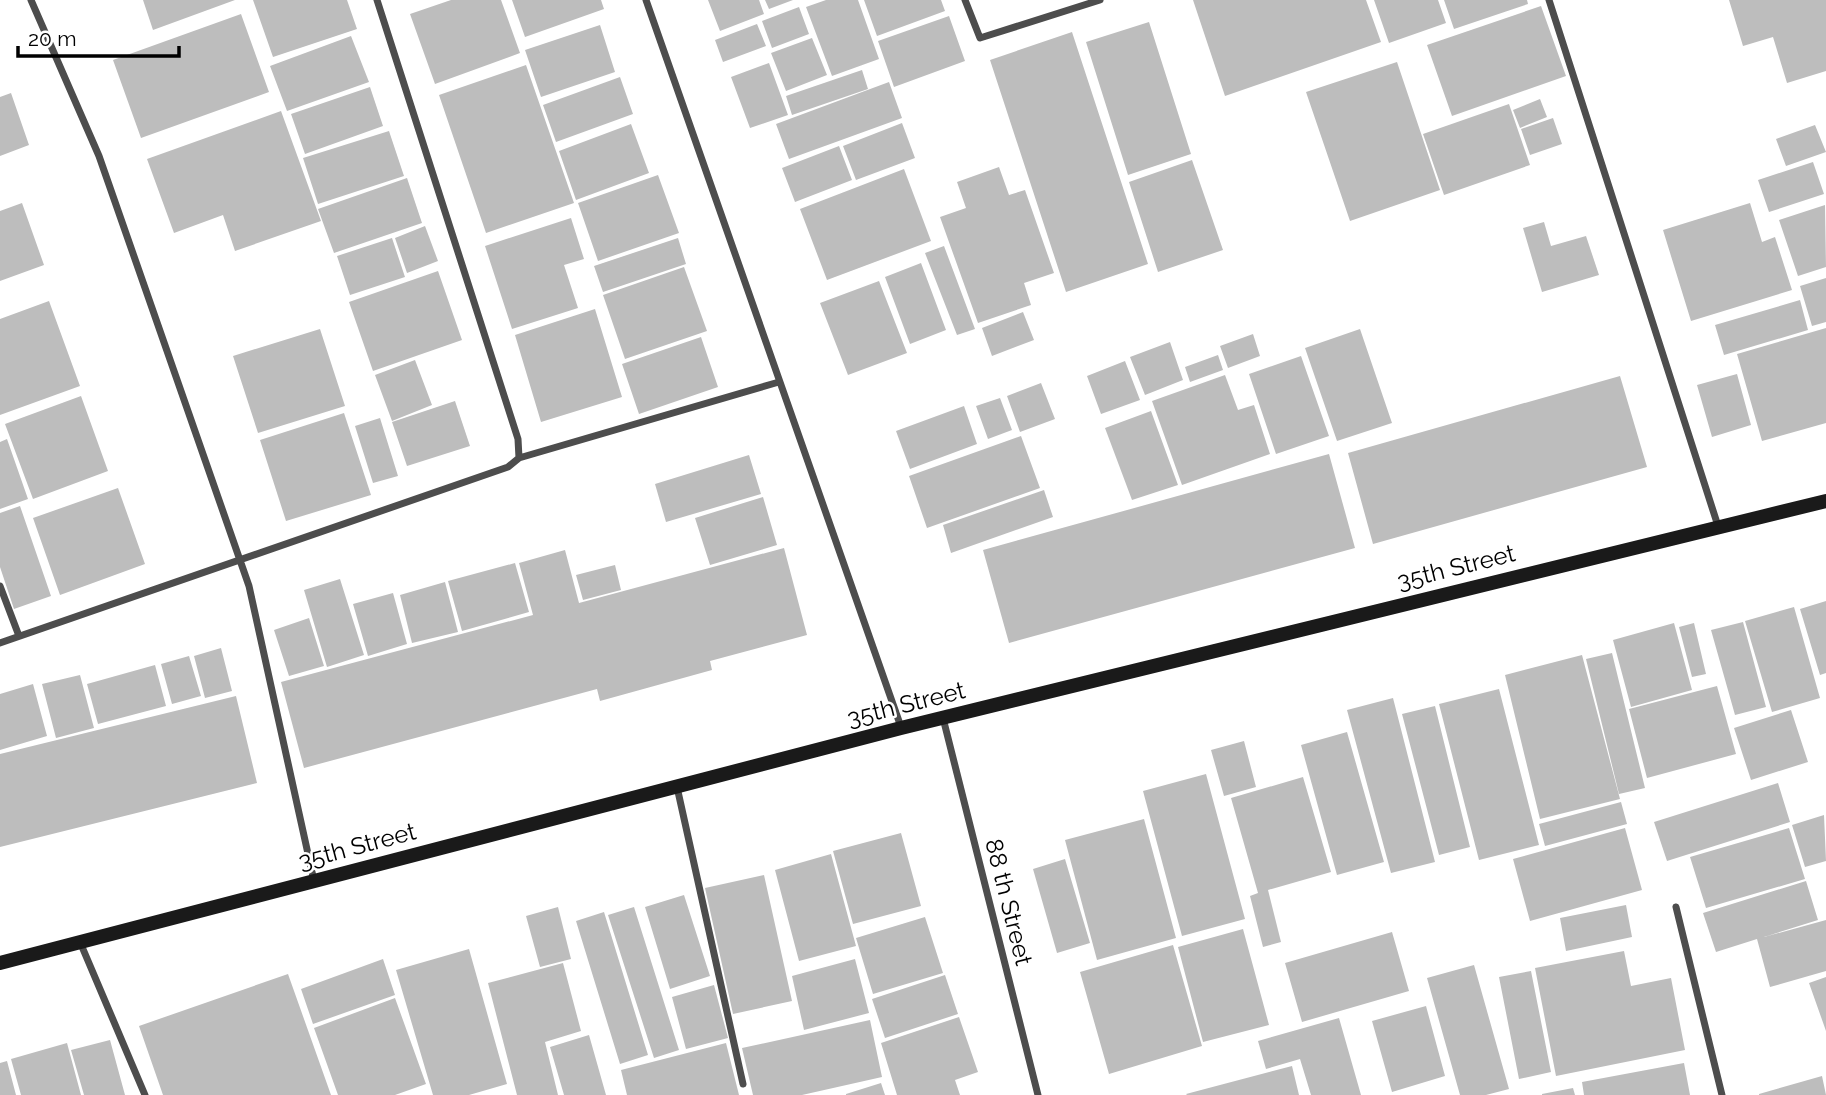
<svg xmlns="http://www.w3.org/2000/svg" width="1826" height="1095" font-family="Raleway,sans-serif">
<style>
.building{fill:#bdbdbd}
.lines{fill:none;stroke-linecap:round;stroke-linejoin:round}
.street{stroke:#4d4d4d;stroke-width:7}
.secondary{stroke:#1a1a1a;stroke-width:14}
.labels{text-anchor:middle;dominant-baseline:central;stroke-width:5;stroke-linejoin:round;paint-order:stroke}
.street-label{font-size:24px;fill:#000;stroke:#fff}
</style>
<rect width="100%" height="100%" fill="#fff"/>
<!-- building -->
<path class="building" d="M143,0H235L153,30Z
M253,0H347L357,29L273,57Z
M451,0H501L520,53L435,84L410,14Z
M512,0H601L604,9L525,37Z
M708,0H759L764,14L720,31Z
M765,0H793L769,9Z
M826,0H858L879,59L832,76L806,7Z
M864,0H941L945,11L877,36Z
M1193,0H1366L1381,42L1225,96Z
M1374,0H1438L1446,23L1389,43Z
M1444,0H1527L1528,4L1454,29Z
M1729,0H1826V71L1787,83L1773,37L1743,46Z
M1541,6L1566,76L1452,116L1427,45Z
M799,7L809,34L772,48L762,21Z
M241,14L269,92L141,138L113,60Z
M949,16L965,61L894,87L878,41Z
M1149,22L1191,154L1128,175L1086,42Z
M757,24L766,46L723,62L715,40Z
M600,25L615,72L541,97L525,50Z
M1072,32L1148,264L1066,292L990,60Z
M351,36L369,82L287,111L270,66Z
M812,38L827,75L786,91L771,53Z
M1397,62L1440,190L1350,221L1306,92Z
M769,63L788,115L750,128L731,77Z
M526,65L574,203L486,233L439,95Z
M862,70L868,89L792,115L786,96Z
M620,77L633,114L556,142L543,105Z
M889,82L902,118L789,159L776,124Z
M370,87L383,126L305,154L291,114Z
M11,93L29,145L0,156V97Z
M1540,99L1547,117L1520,128L1513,110Z
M1509,104L1530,165L1444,195L1423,134Z
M281,111L321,221L235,251L223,215L174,233L147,159Z
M1553,118L1562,144L1530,155L1521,129Z
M902,123L915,158L856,180L843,146Z
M631,124L649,173L576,200L559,151Z
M1815,125L1826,152L1786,166L1776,139Z
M389,131L404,176L318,204L303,158Z
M839,146L852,180L795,202L782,168Z
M1192,160L1223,250L1158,272L1129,182Z
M1813,162L1824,194L1769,212L1758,180Z
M999,167L1009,195L1025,190L1054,273L1024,283L1031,305L978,323L940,217L966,208L957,182Z
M904,169L931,241L827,280L800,209Z
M658,175L679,233L598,261L578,203Z
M407,178L422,223L334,253L318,209Z
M22,203L44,265L0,281V211Z
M1750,203L1762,242L1775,237L1792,290L1691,321L1663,230Z
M1825,205L1826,267L1798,276L1779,220Z
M571,218L584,259L564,265L578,308L512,329L485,246Z
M1544,222L1551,246L1586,236L1599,275L1542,292L1523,228Z
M425,226L438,261L407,273L395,238Z
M392,238L405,277L350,295L337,256Z
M678,238L686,264L603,292L594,266Z
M944,246L975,329L957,335L925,253Z
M921,263L946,330L910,344L885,277Z
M684,267L707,331L625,359L603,295Z
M438,271L462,340L373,371L349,302Z
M1826,278V322L1812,326L1800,286Z
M879,281L907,353L848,375L820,303Z
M1800,300L1808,330L1724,355L1715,325Z
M49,301L80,386L0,415V319Z
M595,309L622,397L541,422L515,335Z
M1023,312L1034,340L992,356L982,328Z
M1826,328V423L1762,441L1737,354Z
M320,329L345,406L258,433L233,356Z
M1360,329L1392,423L1337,441L1305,348Z
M1253,334L1260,356L1228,368L1220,346Z
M701,337L718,387L639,414L622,364Z
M1170,342L1183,380L1145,395L1130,357Z
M1218,355L1223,370L1190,382L1185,367Z
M1301,356L1329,436L1276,454L1249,374Z
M415,360L432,405L392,421L375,375Z
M1125,361L1140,400L1101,414L1087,376Z
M1737,374L1751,425L1712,437L1697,385Z
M1225,375L1238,410L1254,405L1270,454L1182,485L1152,401Z
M1620,376L1647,467L1373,544L1348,453Z
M1041,383L1055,419L1020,432L1007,396Z
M81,396L108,471L33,499L5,424Z
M1000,398L1012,430L988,439L976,406Z
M455,401L470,446L407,466L392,422Z
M964,406L977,444L910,469L896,431Z
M1151,411L1178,485L1132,500L1105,428Z
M344,413L371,495L286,521L260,440Z
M380,418L398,476L373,483L355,426Z
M1021,436L1040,488L927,528L909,476Z
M7,439L28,499L0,509V442Z
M1329,454L1355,548L1009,643L983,550Z
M749,455L761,494L666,522L655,484Z
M118,488L145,564L60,595L33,518Z
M1044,490L1053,517L951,553L943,525Z
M763,497L777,545L710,565L695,518Z
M20,506L51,596L14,609L0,567V513Z
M784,548L807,635L710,661L712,670L600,701L597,689L304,768L281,682L533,615L519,563L565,550L579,603Z
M515,563L529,612L462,631L448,581Z
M615,565L621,590L583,600L576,575Z
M340,579L364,655L327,667L304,590Z
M445,582L458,632L412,643L400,595Z
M393,593L407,644L368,656L353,604Z
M1826,601V673L1820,675L1800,609Z
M1794,607L1820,698L1772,712L1745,621Z
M309,618L324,666L289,676L274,630Z
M1743,622L1766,707L1735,715L1711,630Z
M1674,623L1692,690L1631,707L1613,640Z
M1694,623L1706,674L1692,677L1679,627Z
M221,648L232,691L205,698L194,656Z
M1612,653L1645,788L1619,794L1586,659Z
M1582,655L1620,799L1540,819L1505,675Z
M189,656L201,696L172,704L161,664Z
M155,665L166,706L98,724L87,684Z
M80,675L94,728L56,738L42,684Z
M33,684L47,736L0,750V694Z
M1717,686L1736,754L1647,778L1629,709Z
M1499,689L1539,845L1479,860L1439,704Z
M236,696L257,783L0,847V754Z
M1393,698L1435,862L1391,873L1347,710Z
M1435,706L1470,847L1439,855L1402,714Z
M1791,710L1808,762L1751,780L1734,728Z
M1347,732L1384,862L1337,875L1301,745Z
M1244,741L1256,787L1224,796L1211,750Z
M1206,774L1245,919L1182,936L1143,791Z
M1303,777L1331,872L1268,890L1281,942L1263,947L1250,896L1258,893L1231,798Z
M1778,783L1790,822L1667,861L1654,822Z
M1621,802L1627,824L1545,846L1539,824Z
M1824,815L1826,861L1805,867L1792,825Z
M1144,819L1176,938L1097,960L1065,840Z
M1625,828L1642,890L1530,921L1513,859Z
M1789,828L1805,879L1706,908L1690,857Z
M901,833L921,906L853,924L833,851Z
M831,854L856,946L799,961L775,870Z
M1065,859L1090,943L1057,953L1033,869Z
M764,875L792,1001L733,1014L705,888Z
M1806,881L1818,920L1764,937L1826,920V971L1770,987L1757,939L1716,952L1703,913Z
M684,895L710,976L670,989L645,907Z
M1626,905L1632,937L1566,951L1560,918Z
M558,907L571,959L540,967L526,916Z
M634,907L679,1050L654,1058L608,915Z
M604,912L648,1055L620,1064L576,921Z
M925,917L943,973L873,994L856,938Z
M1243,929L1269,1025L1203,1042L1178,947Z
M1392,932L1409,991L1302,1022L1285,963Z
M1173,945L1202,1046L1109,1074L1080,972Z
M469,949L507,1084L469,1095H433L396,970Z
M1624,951L1631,986L1671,978L1685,1050L1556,1076L1535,968Z
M383,959L395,995L313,1024L301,989Z
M855,959L869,1013L804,1030L792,976Z
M563,963L581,1031L545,1042L558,1095H517L488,983Z
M1474,965L1509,1089L1486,1095H1460L1427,978Z
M1531,971L1551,1072L1519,1079L1499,977Z
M288,974L331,1095H163L139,1026Z
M945,975L958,1014L885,1038L872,999Z
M1826,977V1031L1809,983Z
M714,985L728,1038L686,1049L672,997Z
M395,998L426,1084L395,1095H338L314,1028Z
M1426,1006L1445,1076L1392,1092L1372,1021Z
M959,1017L978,1072L955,1080L960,1095H897L881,1043Z
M1339,1018L1361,1095H1311L1300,1059L1266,1069L1258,1041Z
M870,1020L882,1077L802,1095H753L742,1048Z
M589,1035L606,1095H564L550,1047Z
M110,1040L125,1095H84L71,1050Z
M67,1043L81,1095H21L11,1059Z
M726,1043L739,1095H627L621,1070Z
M7,1061L16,1095H0V1063Z
M1684,1063L1690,1095H1584L1582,1082Z
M1292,1066L1299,1095H1187L1186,1094Z
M1822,1076L1826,1095H1759V1094Z
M881,1083L885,1095H846V1094Z
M1573,1088L1575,1095H1542V1094Z"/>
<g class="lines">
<!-- street -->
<path class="street" d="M31,0L99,156L249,586L314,881
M646,0L901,727
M965,0L980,38L1100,0
M1549,0L1718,526
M519,458L779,382
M0,586L19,636
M0,643L508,467L519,458L518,439L377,0
M943,718L1038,1095
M677,787L743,1084
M1676,907L1722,1095
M80,942L145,1095"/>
<!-- secondary -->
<path class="secondary" d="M0,963L901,728L1826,501"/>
</g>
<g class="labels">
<!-- street labels -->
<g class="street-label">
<text transform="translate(1456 567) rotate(-14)">35th Street</text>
<text transform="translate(906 704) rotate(-14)">35th Street</text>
<text transform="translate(357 846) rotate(-15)">35th Street</text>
<text transform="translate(1009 902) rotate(76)">88 th Street</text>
</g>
</g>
<!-- scale -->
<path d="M18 46v10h161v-10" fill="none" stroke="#000000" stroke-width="3.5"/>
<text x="28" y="46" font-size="21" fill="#000000" stroke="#ffffff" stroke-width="5" paint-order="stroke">20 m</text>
</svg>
